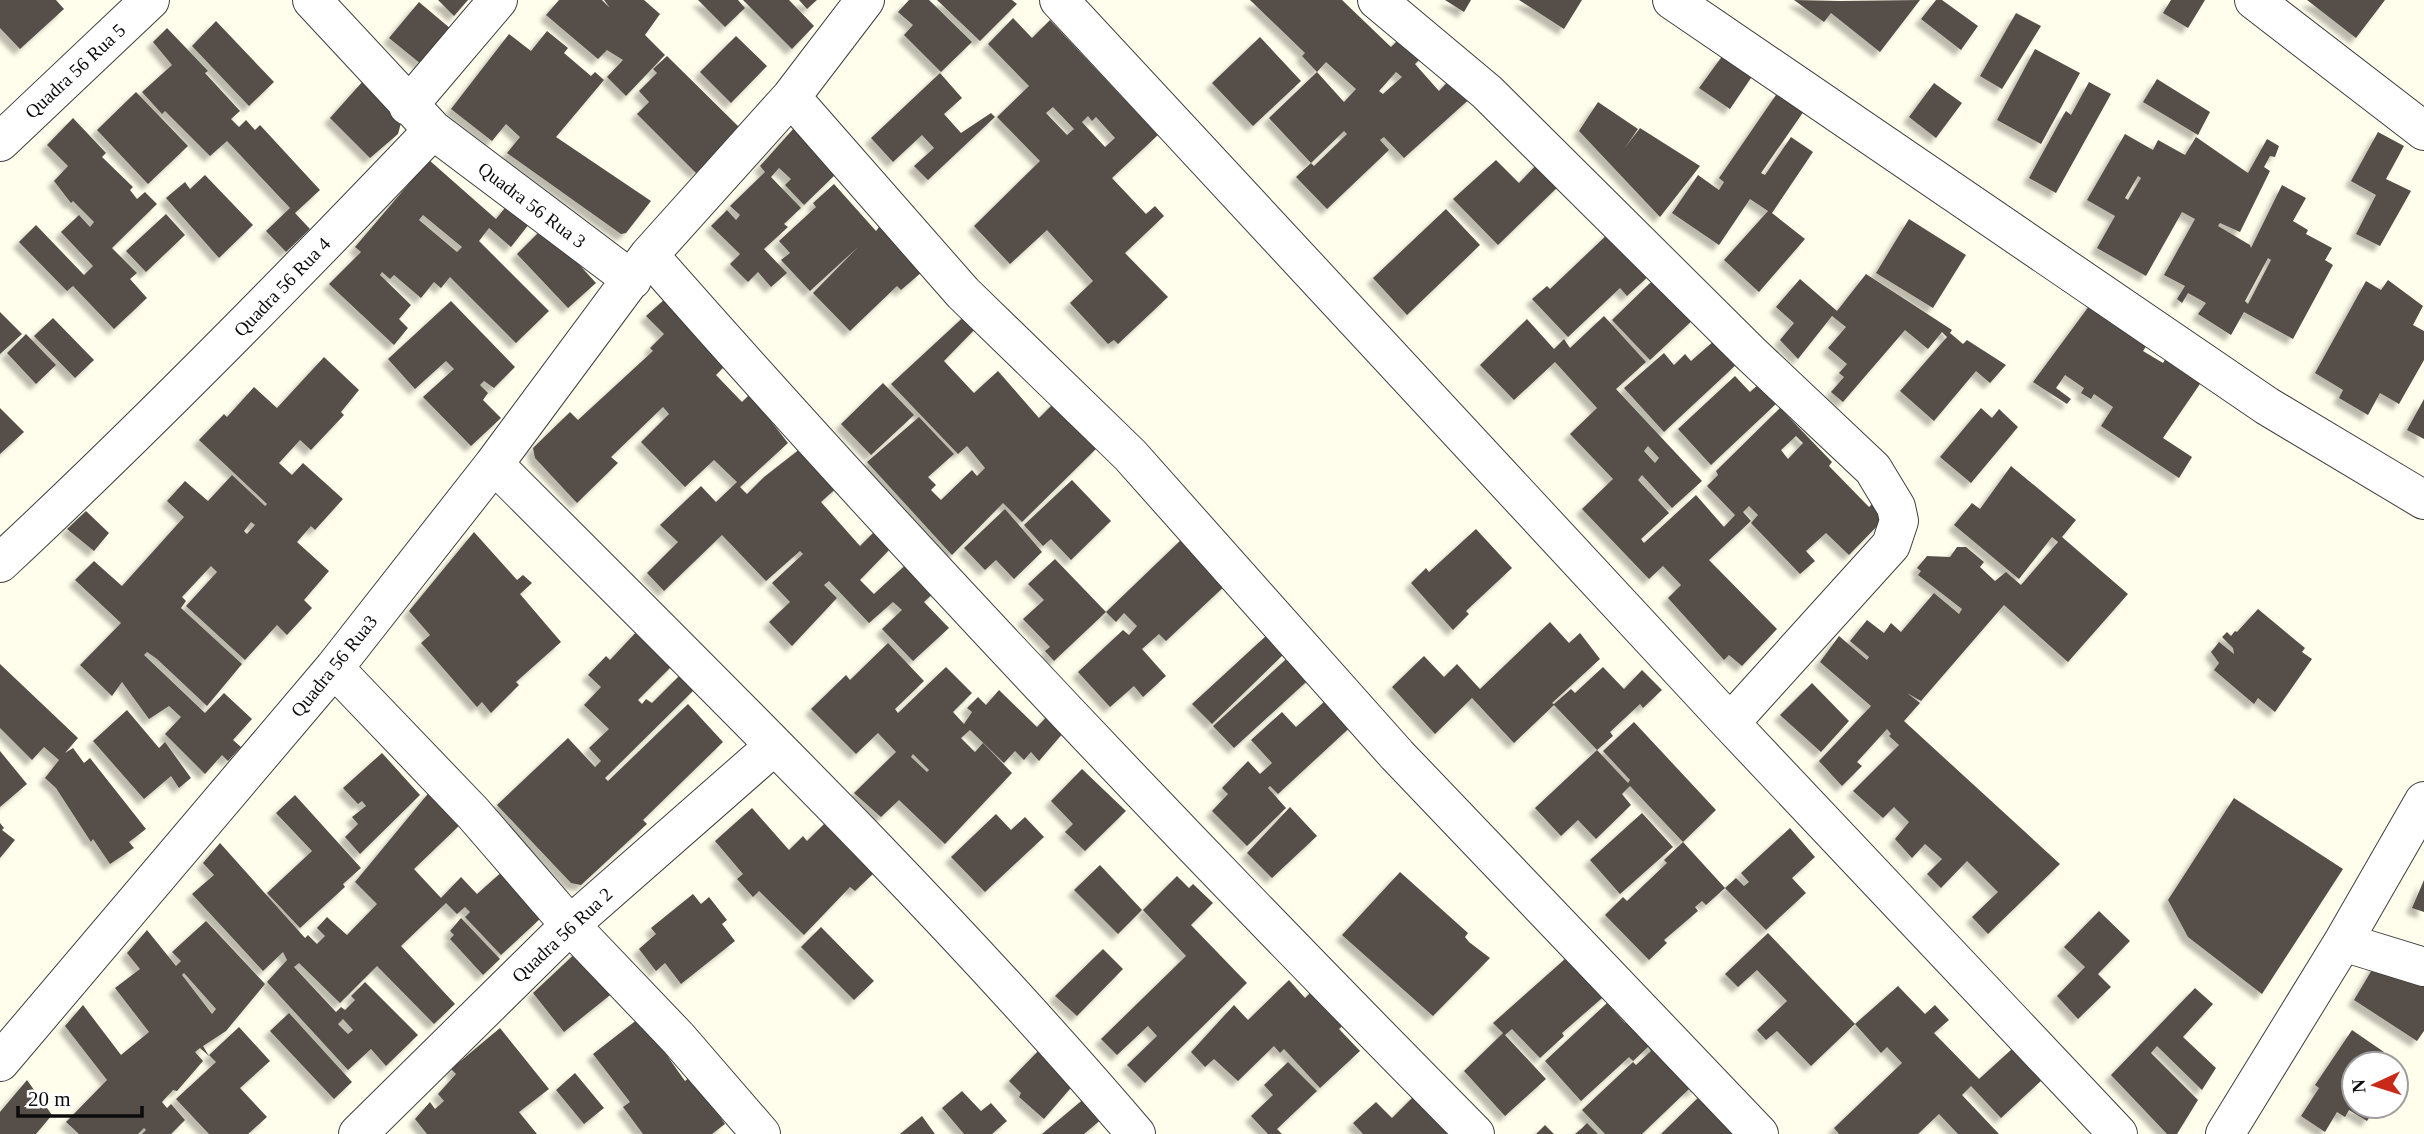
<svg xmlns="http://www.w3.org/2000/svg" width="2424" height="1134" font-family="Georgia,serif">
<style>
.building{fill:#564f48;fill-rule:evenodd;filter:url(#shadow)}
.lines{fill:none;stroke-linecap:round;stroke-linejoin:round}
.minor-casing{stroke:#3f3f3f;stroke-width:40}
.minor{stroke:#fff;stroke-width:38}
.labels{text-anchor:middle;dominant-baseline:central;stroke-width:7;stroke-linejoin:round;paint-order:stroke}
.street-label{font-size:19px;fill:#0c0c0c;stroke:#fff}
</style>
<defs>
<filter id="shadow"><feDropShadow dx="-6" dy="6" stdDeviation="2" flood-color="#0004"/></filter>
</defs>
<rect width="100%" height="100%" fill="#fffeec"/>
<!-- building -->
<path class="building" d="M0,0H56L64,9L20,49L0,28Z
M438,0H468L454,16Z
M559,0H602L610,8L604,0H644L660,14L645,35L665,55L626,96L607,77L623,60L607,50L598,59L546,15Z
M698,0H738L745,8L725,27Z
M743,0H789L814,26L792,49Z
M799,0H817L807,9Z
M909,0H929L972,42L941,72L904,35L913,25L898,12Z
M937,0H1012L1017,4L980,41Z
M1250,0H1342L1391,47L1403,35L1426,53L1415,64L1439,91L1454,75L1474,95L1404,158L1384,137L1380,140L1389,150L1327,209L1296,177L1311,163L1314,166L1347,134L1344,131L1311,163L1269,118L1317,72L1344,102L1356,89L1326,62L1317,72L1302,56L1305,53ZM1396,72L1402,77L1383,94L1379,91Z
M1445,0H1471L1464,12Z
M1519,0H1582L1564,29Z
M1794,0L1840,1L1920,0L1880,52L1831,13L1824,22Z
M1936,0H1942L1978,26L1961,50L1921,19Z
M2171,0H2205L2188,28L2163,13Z
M2307,0H2385L2356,38Z
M419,2L451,29L421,64L389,38Z
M2016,13L2041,26L2002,89L1980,76Z
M1013,18L1032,38L1050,20L1158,135L1112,178L1146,214L1155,206L1164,216L1125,253L1168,297L1118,344L1114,340L1108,344L1070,303L1093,281L1047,230L1010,264L974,226L1040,161L997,117L1029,86L988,44ZM1053,107L1074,129L1067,135L1046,113ZM1088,116L1092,121L1096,117L1115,138L1105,147L1082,122Z
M216,21L274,82L249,106L192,46Z
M167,28L208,71L205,73L240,111L231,119L239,127L246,120L255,130L260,125L320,190L295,213L310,229L286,252L266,231L290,208L227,141L210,156L165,111L162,114L142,92L172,65L153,42Z
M547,31L568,48L564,53L591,76L595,72L604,80L556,137L651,201L626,233L621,234L507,153L520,137L506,124L492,141L451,109L509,34L531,51Z
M736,36L767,66L731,103L700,72Z
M1260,37L1301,81L1253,126L1212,83Z
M2035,49L2080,73L2041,144L1997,120Z
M1723,55L1753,75L1730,109L1699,88Z
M667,56L740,128L696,173L637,114L649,102L639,91L657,73L653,69Z
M940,73L962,98L944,114L961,133L991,113L995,117L928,180L914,166L934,148L922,135L893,162L871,138Z
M2157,79L2210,112L2198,135L2143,102Z
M363,81L401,123L398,134L370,158L330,118Z
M2089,82L2111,94L2056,193L2029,178L2064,114L2066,111L2071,115Z
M1934,83L1962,103L1936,138L1909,117Z
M136,92L188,146L148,184L97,130Z
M1778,92L1804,111L1761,173L1765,175L1791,137L1813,152L1772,213L1805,239L1759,292L1724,260L1768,211L1750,199L1719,245L1672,213L1698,175L1719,190L1724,182L1719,178Z
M1598,102L1638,129L1624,149L1640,128L1700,166L1660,217L1579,131Z
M73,118L106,153L102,157L133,187L130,190L137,199L145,192L157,204L112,248L137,273L130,279L147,298L114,329L73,286L67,291L19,242L36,225L84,275L93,266L61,232L79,215L90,227L94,222L73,201L71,203L54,181L68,166L47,145Z
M794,128L836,174L804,205L785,185L791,179L779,168L771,177L801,208L784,224L788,227L764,249L787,273L771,287L758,272L748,282L730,264L740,254L711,226L727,210L736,220L740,215L730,206L765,172L760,166Z
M2378,132L2404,146L2386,179L2411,191L2380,246L2356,234L2376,195L2351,181Z
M2125,134L2153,150L2158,140L2185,155L2196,137L2248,173L2267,139L2279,146L2275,157L2270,156L2264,167L2270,171L2240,232L2220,223L2218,226L2250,245L2251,248L2282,185L2306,198L2293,221L2308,230L2306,234L2332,248L2325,260L2333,265L2293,339L2244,312L2231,335L2198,314L2206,303L2188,293L2182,303L2177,299L2185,286L2164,275L2195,219L2182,212L2146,276L2097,248L2115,216L2087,200ZM2138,176L2141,178L2128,200L2125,198ZM2268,258L2271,260L2248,304L2245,301Z
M1542,159L1564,181L1498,245L1453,199L1496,160L1519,183Z
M429,160L496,219L508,204L533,219L511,247L489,228L479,241L549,311L516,343L450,277L441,288L434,282L421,298L394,275L390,279L382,272L380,275L411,305L399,319L408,328L394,345L329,284L361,252L355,247ZM423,215L462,247L457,252L419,220Z
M205,175L253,225L219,258L166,198L185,182L190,189Z
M834,184L876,231L879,227L922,272L901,290L897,286L850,331L813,293L858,247L810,291L781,260L790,253L779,241L816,207L813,203Z
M1446,209L1480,245L1407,315L1373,278Z
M166,214L185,235L146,272L126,251Z
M1909,219L1966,255L1933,308L1876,273Z
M548,223L555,238L596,283L568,308L517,254Z
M1611,231L1652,273L1627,296L1620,288L1568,337L1532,299L1547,286L1550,289Z
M1866,274L1952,330L1950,333L1963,344L1967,340L2006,365L1990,383L1976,371L1934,421L1900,391L1947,337L1942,332L1928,349L1905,330L1843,402L1831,392L1844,377L1839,373L1847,364L1828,348L1846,327L1832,316L1798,359L1780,340L1794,323L1776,307L1800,279L1837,311Z
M1658,280L1696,317L1650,360L1612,320L1650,283Z
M2388,280L2423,306L2413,325L2424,331V360L2399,404L2380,393L2368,415L2339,398L2343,390L2315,373L2366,281L2381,290Z
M666,298L724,367L716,375L742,402L750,394L788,443L740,487L747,494L764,477L805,445L841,484L821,502L860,546L877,529L894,545L860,580L874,594L912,559L939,588L924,602L949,628L913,661L882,629L902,610L893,602L869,623L829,581L824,585L837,598L792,646L769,622L790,602L772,583L803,554L800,551L766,581L722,535L664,591L647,573L678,542L660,525L701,486L716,502L737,482L714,460L685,487L641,442L669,414L663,407L611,457L618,463L577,503L535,458L533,448L570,412L578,420L653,351L650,348L664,334L646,316Z
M2095,298L2153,336L2143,351L2163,363L2166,358L2202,381L2163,438L2192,457L2179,478L2101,426L2113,407L2094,394L2091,399L2081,393L2084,388L2065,375L2056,388L2071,399L2067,404L2033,382Z
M451,301L515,367L494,388L484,381L480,385L488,393L483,400L501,418L471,446L423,397L454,369L446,361L415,389L388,359Z
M970,311L981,323L944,361L974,393L998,371L1039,418L1057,400L1098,447L1022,522L1003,503L952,555L867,462L919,417L954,454L928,477L936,485L931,490L941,500L972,470L977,476L985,468L967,446L958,454L891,384Z
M0,312L22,334L0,354Z
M1604,316L1646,362L1616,389L1702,481L1672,508L1642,475L1638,480L1669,513L1641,539L1644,543L1696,495L1724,527L1735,515L1707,486L1718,475L1716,471L1780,408L1832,462L1829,466L1869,507L1874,502L1886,517L1849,555L1826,533L1806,551L1815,561L1800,574L1751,523L1758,515L1749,506L1743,512L1751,521L1709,560L1777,629L1742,666L1729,655L1724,660L1668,598L1681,585L1663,566L1649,579L1582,509L1613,479L1570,434L1597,408L1555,362L1514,400L1480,365L1527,319L1554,349L1564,339L1570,348ZM1796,436L1803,443L1788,459L1781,450ZM1648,446L1659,458L1655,463L1644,451Z
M53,318L94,360L75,378L34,336Z
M26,334L56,365L36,384L7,353Z
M1715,340L1738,363L1664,432L1624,388L1664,353L1674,365L1685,354L1691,361Z
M324,357L359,390L341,412L344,415L311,450L300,440L279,463L292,475L303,463L343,499L315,530L311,526L297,542L329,571L304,600L312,608L287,635L277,625L245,660L186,606L217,572L211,566L182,597L186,601L181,608L242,664L207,706L157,659L147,652L144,655L205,713L224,693L252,719L233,740L241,747L228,761L222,755L205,774L165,734L181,717L169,706L149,719L122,682L112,696L80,665L121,623L75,580L94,561L122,586L184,517L167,501L185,481L208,501L232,475L265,506L267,504L199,440L224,414L227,417L254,387L277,408ZM251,522L255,525L247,534L244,531Z
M1735,376L1750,392L1760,383L1777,403L1711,465L1678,429Z
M883,383L914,415L871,455L841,424Z
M2424,399V439L2407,430Z
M0,408L24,432L0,454Z
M1981,408L1992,418L1999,409L2018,427L1971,483L1940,457Z
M2011,466L2076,520L2062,537L2128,594L2068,662L2004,605L1921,701L1907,693L1920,703L1904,721L2060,864L1988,934L1972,917L1998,892L1967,861L1941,888L1927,874L1942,859L1925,844L1912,858L1895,839L1909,822L1894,807L1883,818L1853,791L1899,745L1889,736L1891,734L1887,729L1857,762L1862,766L1842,786L1819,761L1871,706L1820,662L1839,636L1867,660L1869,657L1850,641L1867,620L1884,633L1891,623L1901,632L1934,593L1959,614L1962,609L1918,575L1921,571L1917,568L1927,556L1950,557L1957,547H1966L1984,562L1980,567L1995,581L2006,572L2021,585L2058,542L2052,537L2019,579L1954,525L1972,503L1980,509Z
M1072,480L1111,521L1071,560L1051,539L1043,546L1024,525Z
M1005,509L1042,552L1014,579L996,560L985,570L964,548Z
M86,511L109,533L94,551L67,529Z
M1476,529L1512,568L1466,611L1469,614L1453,630L1411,583L1426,568L1429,572Z
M474,532L517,580L523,575L532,583L520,594L561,642L516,682L519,685L491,713L482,702L477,707L421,643L430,635L409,611Z
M1184,537L1228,583L1166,641L1159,634L1142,649L1166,676L1143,697L1134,686L1110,707L1078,672L1123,630L1129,635L1137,626L1124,613L1116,622L1106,612Z
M1055,559L1106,612L1054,661L1045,651L1050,647L1023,619L1044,600L1028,584Z
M2258,609L2305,648L2302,652L2312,659L2275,712L2258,698L2254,704L2214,670L2219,663L2211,652L2219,642L2234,654L2233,648L2222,637L2227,632L2231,636L2235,631L2237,632Z
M1550,622L1569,643L1580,633L1600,659L1552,703L1554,704L1571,689L1575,693L1603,667L1624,689L1642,670L1662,690L1643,708L1640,704L1610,732L1613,736L1597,750L1554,705L1514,743L1472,698L1435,734L1392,687L1424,656L1444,677L1457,664L1480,689Z
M639,629L675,663L638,700L642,704L646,699L652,703L680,675L694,690L605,778L608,781L688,704L723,742L643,820L647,824L581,885L571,883L497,805L568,738L595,767L601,761L589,748L609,729L584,705L601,687L588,675L606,656L610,660Z
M1267,635L1285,653L1212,724L1192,704Z
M888,643L924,681L895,709L898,713L946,667L972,693L953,712L964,724L972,712L967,708L978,697L986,705L999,690L1037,727L1054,709L1070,725L1039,761L1031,752L1024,760L1015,751L1004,763L970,730L961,738L975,752L983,743L1012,773L945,844L899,800L881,817L854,793L896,752L878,733L856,754L811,709L846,675L850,680ZM913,754L929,770L927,772L911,757Z
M1294,652L1316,673L1234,748L1213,726Z
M0,664L78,738L65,753L73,748L84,763L90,758L146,829L129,842L134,848L110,864L93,839L91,842L56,788L45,778L59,760L44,747L32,760L0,728Z
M1812,683L1849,721L1821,752L1780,715Z
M1333,694L1357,721L1278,794L1270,786L1268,788L1286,808L1247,846L1212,811L1228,794L1222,788L1248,761L1260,774L1272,763L1251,740L1282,712L1296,727Z
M127,710L159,748L165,742L191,778L179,788L171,776L144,799L93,741Z
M1634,722L1716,810L1683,842L1725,888L1736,878L1744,886L1749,882L1741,873L1790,828L1815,857L1792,878L1806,893L1766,930L1725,888L1706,905L1702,901L1695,907L1698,911L1664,940L1667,943L1649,960L1605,915L1623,897L1627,901L1667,863L1664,860L1683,842L1630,786L1622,794L1631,805L1596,839L1578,820L1561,836L1535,808L1597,750L1628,783L1630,780L1603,751Z
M0,751L27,784L0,807Z
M382,753L420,795L360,854L345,837L358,824L352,817L366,806L362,801L358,804L343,788Z
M1082,769L1126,811L1085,851L1065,832L1073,824L1051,801Z
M431,790L462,823L414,869L441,898L461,877L477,894L504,870L541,918L501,955L465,917L470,912L465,907L457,914L446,903L401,946L455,1004L434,1024L377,966L340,1003L299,963L294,967L336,1012L341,1007L345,1010L355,1000L351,996L365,982L418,1035L386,1066L371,1049L348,1070L267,982L287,960L283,952L263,971L192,894L214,875L203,863L220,843L305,938L308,935L317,944L325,936L317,928L327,917L347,935L377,904L355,882ZM343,1019L353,1030L348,1034L338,1024Z
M295,795L361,868L343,884L345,887L300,928L267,893L312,851L276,813Z
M2234,798L2343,869L2262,994L2188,937L2168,900Z
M1290,807L1317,836L1272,878L1247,853Z
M752,808L789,850L803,836L807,841L824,824L873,874L855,891L850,887L804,935L759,891L753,897L737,879L743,874L715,841Z
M1642,813L1673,847L1620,894L1590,860Z
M996,814L1011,830L1025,817L1044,837L985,892L951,857Z
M0,823L4,828L2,830L15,840L0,858Z
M1100,865L1142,910L1118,934L1074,890Z
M1400,872L1468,933L1465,937L1469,942L1490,958L1433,1016L1342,935Z
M1177,876L1189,888L1193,884L1213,903L1191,925L1247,983L1145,1083L1127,1065L1157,1036L1148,1026L1117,1055L1101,1039L1186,956L1143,910Z
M2424,880V912L2412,908Z
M693,894L701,904L709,897L727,920L722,924L735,941L681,984L665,963L656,971L639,949L656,934L651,928Z
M2099,911L2130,941L2098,974L2111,987L2078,1019L2057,996L2085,967L2064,947Z
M461,918L500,959L483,975L450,939L454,935L450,931Z
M206,921L265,984L226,1031L203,1046L209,1056L200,1048L195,1052L203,1061L177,1091L173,1090L162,1102L167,1108L171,1104L185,1120L171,1134H142L146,1130L144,1128L138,1134H79L66,1122L107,1080L65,1026L83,1005L121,1055L149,1032L115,988L140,969L127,953L147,930L176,966L181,961L172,952ZM184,973L216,1009L212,1014L182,975Z
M821,927L874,981L854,1000L801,947Z
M1768,933L1855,1024L1811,1066L1777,1031L1766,1040L1757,1030L1787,1001L1757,970L1738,987L1725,974Z
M581,948L614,992L564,1032L533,993Z
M1103,949L1123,969L1077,1016L1055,996Z
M1574,951L1609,992L1562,1033L1564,1036L1540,1058L1512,1029L1505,1035L1546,1079L1505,1116L1464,1071L1503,1033L1493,1023Z
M2379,958L2424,984V1031L2417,1041L2354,1000Z
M1289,980L1305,998L1318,985L1350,1018L1339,1029L1360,1051L1320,1088L1284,1049L1280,1053L1274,1046L1238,1081L1214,1059L1205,1067L1191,1052L1234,1005L1248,1020Z
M1898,986L1925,1014L1935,1005L1949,1020L1934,1033L1979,1079L2012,1049L2042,1080L2001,1118L1971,1086L1962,1095L1999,1134H1958L1939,1114L1918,1134H1839L1834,1128L1902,1063L1887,1047L1881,1053L1855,1024Z
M2195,988L2213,1004L2183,1037L2216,1068L2202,1090L2157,1046L2151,1053L2198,1100L2177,1134H2167L2111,1075Z
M1607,1003L1625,1023L1634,1014L1698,1086L1691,1092L1689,1089L1642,1134H1605L1582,1110L1633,1062L1636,1065L1651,1051L1648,1047L1633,1061L1629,1057L1581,1101L1545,1061Z
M289,1013L352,1082L334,1099L270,1031Z
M638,1019L680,1049L668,1057L685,1081L694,1074L725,1115L721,1118L725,1124L712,1134H643L623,1107L630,1102L593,1054Z
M239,1027L270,1061L240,1088L267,1117L248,1134H209L176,1099L216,1062L209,1055Z
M500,1028L549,1089L519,1112L537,1134H427L415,1119L430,1102L435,1109L444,1101L438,1094L456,1074L451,1069Z
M2352,1030L2384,1052L2377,1064H2354V1106H2377L2367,1121L2349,1110L2345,1117L2337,1112L2325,1132L2301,1116L2319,1088L2315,1085Z
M1042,1047L1082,1075L1044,1119L1019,1097L1021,1093L1009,1081Z
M1288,1062L1317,1091L1277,1129L1282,1134H1268L1251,1116L1273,1095L1264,1085Z
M575,1073L604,1108L584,1124L556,1090Z
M27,1080L52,1115L36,1134H0V1112Z
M962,1091L981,1111L991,1103L1007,1121L992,1134H964L942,1108Z
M1704,1092L1737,1134H1661Z
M1417,1093L1451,1134H1363L1353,1123L1376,1102L1392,1118Z
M1086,1097L1103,1118L1084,1134H1042Z
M922,1116L935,1134H900Z
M1587,1123L1598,1134H1575L1581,1129Z
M1545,1125L1554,1134H1536Z"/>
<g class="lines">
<!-- minor casing -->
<g class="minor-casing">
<path id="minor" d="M312,0L433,130L632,280
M1059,0L1730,723L2118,1134
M1377,0L1487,92L1750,353L1873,469L1896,507L1899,521L1891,545L1730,723
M1672,0L2267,406L2424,500
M2254,0L2424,131
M791,97L963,293L1130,455L1397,755L1759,1134
M408,106L498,0
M0,142L150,0
M649,255C915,557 1192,848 1475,1134
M494,464C712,683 935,899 1136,1134
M0,563C149,424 292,278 433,130
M334,668L473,813L570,925L678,1038L761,1134
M2343,942L2424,967
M0,1062L334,668L494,464L649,255L791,97L865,0
M358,1134L570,925L774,746
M2225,1134L2343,942L2424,801"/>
</g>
<!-- minor -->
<use href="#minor" class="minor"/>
</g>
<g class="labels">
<!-- street labels -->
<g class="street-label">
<text transform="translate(75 71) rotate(-43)">Quadra 56 Rua 5</text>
<text transform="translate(532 205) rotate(37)">Quadra 56 Rua 3</text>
<text transform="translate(282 287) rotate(-46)">Quadra 56 Rua 4</text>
<text transform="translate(334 666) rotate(-51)">Quadra 56 Rua3</text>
<text transform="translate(562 935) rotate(-43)">Quadra 56 Rua 2</text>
</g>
</g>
<!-- north arrow -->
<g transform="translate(2375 1085) rotate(266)"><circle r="33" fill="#ffffff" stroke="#9e9e9e" stroke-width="2"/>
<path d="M0-5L12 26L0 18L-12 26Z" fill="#c82919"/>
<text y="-10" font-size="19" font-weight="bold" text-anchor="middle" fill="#0c0c0c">N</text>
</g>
<!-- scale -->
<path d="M18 1106v10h124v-10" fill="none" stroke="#0c0c0c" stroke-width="3.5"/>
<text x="28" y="1106" font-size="21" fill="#0c0c0c" stroke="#ffffff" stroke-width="5" paint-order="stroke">20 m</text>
</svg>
